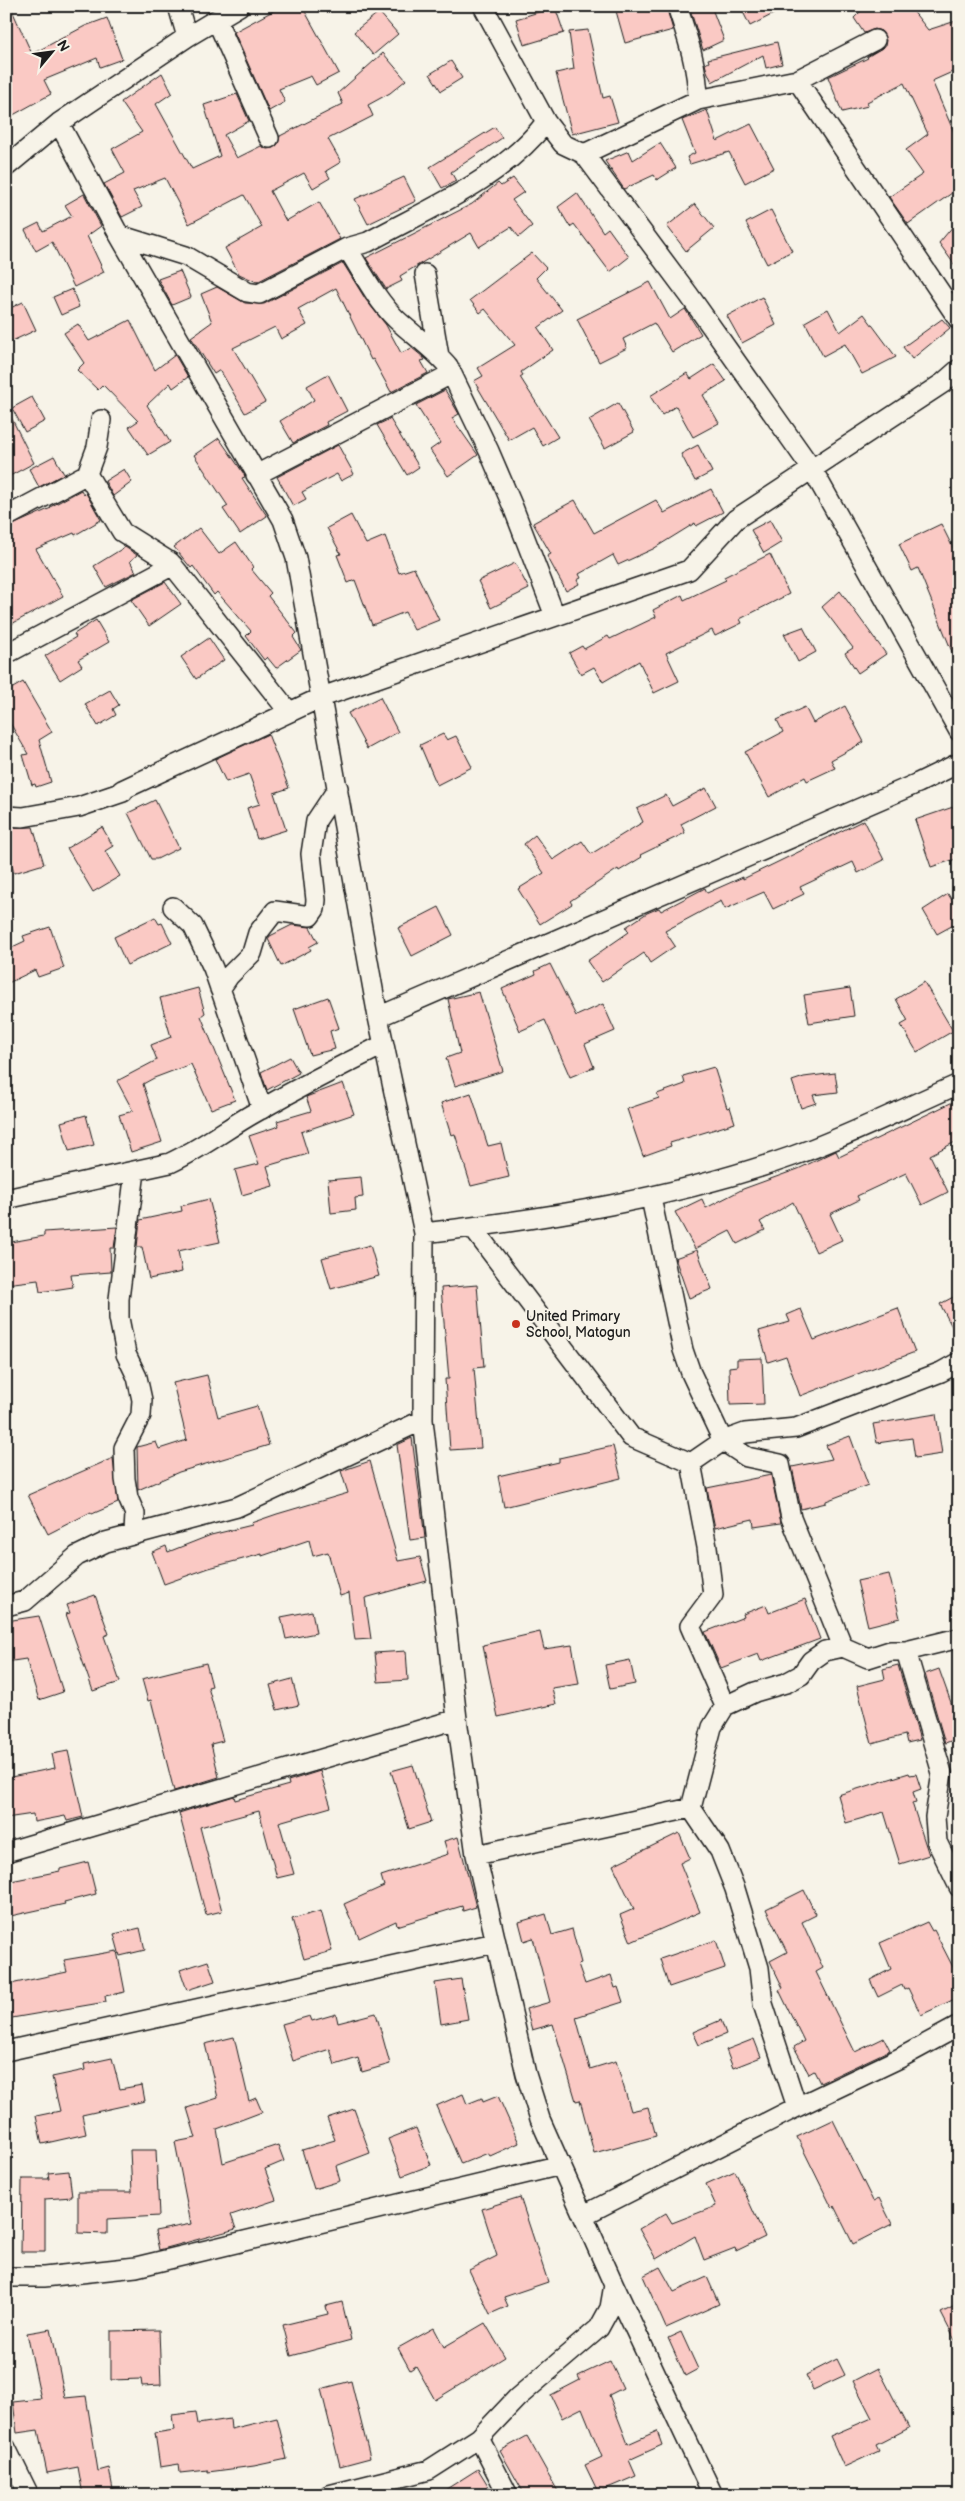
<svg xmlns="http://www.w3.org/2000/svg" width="965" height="2501" font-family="'Balsamiq Sans',sans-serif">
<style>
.building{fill:#fac9c4;stroke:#1c1c1c}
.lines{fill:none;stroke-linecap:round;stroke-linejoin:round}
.minor-casing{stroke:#1c1c1c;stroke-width:22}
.minor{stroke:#f7f3e8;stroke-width:19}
.poi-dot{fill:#c8321e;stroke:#f7f3e8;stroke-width:2}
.labels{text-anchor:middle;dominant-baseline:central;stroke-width:4;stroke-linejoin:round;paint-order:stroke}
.poi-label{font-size:14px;fill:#1c1c1c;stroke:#f7f3e8;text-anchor:start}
</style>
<rect width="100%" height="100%" fill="#f7f3e8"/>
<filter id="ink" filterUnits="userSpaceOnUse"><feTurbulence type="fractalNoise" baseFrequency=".02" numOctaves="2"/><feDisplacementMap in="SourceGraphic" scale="10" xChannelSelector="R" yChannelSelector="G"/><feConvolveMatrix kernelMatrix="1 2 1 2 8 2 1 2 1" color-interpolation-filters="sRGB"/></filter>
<g filter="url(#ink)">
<!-- building -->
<path class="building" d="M6,6H10L32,54L85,26L107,18L122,59L100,67L97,58L44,80L51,94L6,119Z
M282,6H302L339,73L316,85L311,76L279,89L285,102L269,111L234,32Z
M633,6H666L673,30L625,43L616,11Z
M689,6H711L724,40L703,50Z
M740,6H789L750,26Z
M866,6H909L928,30L959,20V69L932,81L959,144V188L908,224L889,197L923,174L906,150L928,134L904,83L867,102L868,106L842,112L828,77L868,58L867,57L885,46L886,40L881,31L875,29L864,33L854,18Z
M555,7L564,33L524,45L516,19Z
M379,12L398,34L373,55L354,32Z
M588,30L603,98L610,96L618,122L572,134L556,73L574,69L569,32Z
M777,42L782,64L766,68L763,55L712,82L707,71L705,64L709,62L708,59Z
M383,53L406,80L390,93L368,105L373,116L328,139L341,162L326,171L330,178L313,188L304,173L270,191L286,221L319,202L340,239L257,282L239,274L225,248L262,227L244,195L189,224L165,178L133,191L142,207L122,217L104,184L125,173L112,149L142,132L121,102L162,73L172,93L156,104L192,169L220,156L204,105L237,94L249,121L224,135L237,158L261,146L267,149L273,148L278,144L280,136L343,104L338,93Z
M451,61L462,78L441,91L430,74Z
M707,110L717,141L751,124L774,168L745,183L729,152L690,164L687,157L695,153L682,120Z
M495,127L502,138L451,172L456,181L442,188L430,167Z
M660,143L676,168L657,180L654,175L624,189L605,161L629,151L633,160Z
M404,177L416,201L368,224L355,199Z
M513,178L524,192L512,200L532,226L519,237L511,227L479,247L471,233L400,276L402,281L386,289L366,258L472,204L498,183L501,186Z
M577,193L603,232L608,228L629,257L610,272L574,224L570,227L558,207Z
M84,194L101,226L87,236L104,272L74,287L52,242L36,251L25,230L39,223L43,231L72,216L65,205Z
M695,204L714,228L686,251L667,226Z
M771,210L792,251L767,264L746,223Z
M959,219V271L939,243Z
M532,253L546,268L536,278L562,310L538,328L553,350L521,372L523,375L520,377L558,437L543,446L532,427L509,440L474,381L483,376L478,368L515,345L485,309L480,313L470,300Z
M343,263L366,300L386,325L401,353L412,348L423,357L425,360L421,361L428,373L391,392L373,359L371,360L336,288L298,309L307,325L281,339L275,327L233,348L265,402L245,413L220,370L214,374L191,337L212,322L201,294L217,287L245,303L264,304Z
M180,271L191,297L172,305L158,279Z
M650,282L670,319L685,309L701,334L672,352L654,323L623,339L627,348L599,362L577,319Z
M72,289L79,307L61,315L53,297Z
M762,297L776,325L742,343L727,316Z
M23,302L36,330L10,342L6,333V310Z
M828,309L840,332L864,314L896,357L862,374L845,344L823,356L805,322Z
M942,319L950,328L912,359L903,347Z
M130,320L155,370L175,355L188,377L173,388L170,383L147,405L170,442L148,455L129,427L138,421L103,385L98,390L77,370L84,363L64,333L78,324L89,341Z
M714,364L726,381L703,395L719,423L693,437L676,406L662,415L650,396L687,373L691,379Z
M328,374L347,411L326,422L327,425L293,443L280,421L314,400L307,386Z
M445,390L459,414L452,418L478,455L448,476L430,450L440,443L416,405Z
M32,397L45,421L25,432L12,408Z
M618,403L634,432L605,448L589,420Z
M6,407L34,463L6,478Z
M390,419L419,467L407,475L377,425Z
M219,438L244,474L245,477L242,478L267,516L240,534L223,509L228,506L194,455Z
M338,445L354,474L341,481L337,474L302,492L306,499L293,506L277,477Z
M698,445L712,472L695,481L681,454Z
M54,456L64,474L39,487L29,469Z
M124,469L132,482L113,496L105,481Z
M711,489L723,512L696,526L695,523L653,549L618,565L613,555L579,574L581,578L577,580L579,584L566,591L547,556L551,554L533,523L575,500L594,533L656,500L664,513Z
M81,490L84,495L86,493L101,520L75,535L74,533L36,549L63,596L6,627V528L51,508L50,507Z
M351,515L366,544L385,536L399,573L414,568L439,620L414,630L405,612L372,625L355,580L348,583L337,555L341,554L327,528Z
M770,520L782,542L764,553L751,530Z
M941,524L959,560V669L918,568L912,571L899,544Z
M199,528L219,554L236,542L253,567L251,569L271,593L268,596L297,633L293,637L301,650L276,668L267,657L264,660L246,636L251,631L217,592L214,595L193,566L191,568L174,547Z
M125,547L137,555L130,561L136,572L106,587L94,566Z
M770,554L789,594L740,619L742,623L715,636L712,630L666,653L679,681L654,693L639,661L603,682L594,667L581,674L569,653L582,646L584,649L608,636L610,639L656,617L653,610L682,595L684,600L726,580L724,577Z
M515,563L529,589L491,608L478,581Z
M165,582L181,604L149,626L131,600Z
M840,591L886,654L858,673L845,653L853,648L822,607Z
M96,620L109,642L78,660L82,666L60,680L45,656L76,637L74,634Z
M803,627L816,652L798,662L784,634Z
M209,638L224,660L196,679L181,657Z
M23,682L52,732L39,740L51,782L36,787L35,784L32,785L23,755L28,754L6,716V692Z
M110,690L119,705L113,709L116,715L98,726L85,704Z
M380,697L398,732L367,749L348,713Z
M845,706L864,742L831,760L835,768L807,781L805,777L769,797L745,752L783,732L777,720L805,707L813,723Z
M268,734L289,788L274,793L286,830L257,839L247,808L260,804L249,774L226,782L215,759Z
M443,734L447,740L456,736L472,767L437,785L420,745Z
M706,788L716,806L681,824L685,833L640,855L642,857L619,871L618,869L570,901L572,904L540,924L518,889L544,873L524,844L535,835L553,860L582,841L591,854L643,822L637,809L666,795L672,806Z
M155,800L179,848L157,859H151L128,813Z
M959,805V858L931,867L915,820Z
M864,820L884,860L858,873L853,862L800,887L804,894L773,909L764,892L725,909L721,901L665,931L675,946L650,963L644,953L602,982L587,961L629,932L626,927L647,913L659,908L661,911L705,888L707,893L743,877V879Z
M33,827L44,864L14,873L6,847V828Z
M102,827L113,846L105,851L120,876L93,892L67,848Z
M948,894L959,911V922L937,934L923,910Z
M439,907L453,935L412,956L398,928Z
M155,917L159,924L162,923L172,943L127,965L114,937Z
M292,925L310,927L318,942L309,947L311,950L281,966L268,939L270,936Z
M50,927L64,968L38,977L35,970L6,984V950L25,941L23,936Z
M550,964L576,1016L603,1004L615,1031L585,1044L594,1067L570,1077L545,1020L520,1031L502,989L536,974L535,971Z
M924,982L953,1031L917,1052L901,1025L908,1021L896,999Z
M198,988L205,1013L201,1016L235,1100L211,1109L191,1064L154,1078L143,1084L162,1142L131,1152L119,1115L133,1111L117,1081L157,1060L151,1045L171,1037L160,998Z
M850,988L854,1016L809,1023L804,995Z
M479,992L503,1071L455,1086L446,1058L460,1053L448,999Z
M328,997L339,1028L330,1031L335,1049L310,1055L294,1009Z
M290,1057L299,1073L267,1090L261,1072Z
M714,1067L727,1108L730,1107L735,1123L670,1143L671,1146L643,1156L627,1109L659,1098L657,1094L685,1084L683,1076Z
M835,1073L838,1092L813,1095L816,1103L801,1108L792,1081L804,1077Z
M343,1083L354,1114L301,1132L308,1154L267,1166L273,1186L242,1195L235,1170L259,1164L249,1136L279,1126L277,1121L311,1111L306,1097Z
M471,1093L488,1146L501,1143L509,1177L471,1186L455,1134L451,1135L441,1103Z
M959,1099V1140L930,1155L948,1192L922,1205L906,1173L857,1196L859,1200L830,1214L842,1240L816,1252L793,1202L760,1222L765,1230L737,1244L730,1231L695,1249L675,1212L702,1199L706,1208L743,1189L798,1169L836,1151L839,1157Z
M86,1115L94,1145L69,1151L61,1122Z
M361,1177L363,1197L355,1198L356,1210L331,1213L328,1180Z
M209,1199L220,1242L178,1251L182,1272L149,1279L142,1247H137L140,1220L182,1211L181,1206Z
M117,1227L114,1248H110L111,1272L71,1275L73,1287L40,1292L38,1280L6,1284V1243L44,1236V1232Z
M370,1245L379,1276L331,1289L322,1258Z
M697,1250L712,1289L689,1298L675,1258Z
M477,1285L484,1367L474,1368L481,1448L450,1450L445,1379H449L441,1288Z
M959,1294V1340L940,1304Z
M898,1308L915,1352L800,1396L786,1356L768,1362L759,1331L790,1322L787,1315L801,1309L814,1340Z
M762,1358L764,1404L730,1405L729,1367L737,1366V1359Z
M207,1375L218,1417L257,1406L269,1445L179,1472L138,1490L137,1447L156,1442L159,1449L187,1440L173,1383Z
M936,1414L942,1454L915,1458L912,1438L877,1443L873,1424Z
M850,1436L868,1485L826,1501V1503L801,1509L792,1467L832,1459L826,1445Z
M412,1438L425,1538L410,1540L397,1445Z
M613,1446L621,1478L504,1507L498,1476L559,1462V1458Z
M113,1458L118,1503L92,1514L91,1512L48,1534L28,1495Z
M370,1461L398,1561L420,1557L427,1581L365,1598L371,1639L355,1640L349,1593L340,1596L328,1552L313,1556L309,1540L262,1556V1554L209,1568L164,1584L152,1552L166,1546L168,1552L211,1535L252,1525L251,1523L277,1514L348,1493L341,1471Z
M771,1475L781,1523L754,1527L753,1519L715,1528L707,1488Z
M889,1574L900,1618L868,1626L857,1581Z
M95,1595L109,1634L104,1636L120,1682L93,1691L66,1614L70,1613L67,1605Z
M805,1599L820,1639L761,1661L758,1654L721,1668L705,1632L744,1617L743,1614L766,1605L769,1613Z
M312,1611L316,1633L286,1639L281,1617Z
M39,1616L63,1692L39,1700L26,1659L6,1662V1621Z
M540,1632L544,1649L572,1645L579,1684L552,1688L556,1704L498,1717L483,1645Z
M406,1651L408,1680L378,1682L375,1653Z
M630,1660L635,1684L610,1689L605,1665Z
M206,1663L212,1686L208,1687L223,1741L211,1744L219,1777L174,1791L151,1700L148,1701L142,1679Z
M898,1665L920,1740L907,1743L905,1735L872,1744L857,1686L885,1679L883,1669Z
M939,1669L959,1725V1738L945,1743L925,1674Z
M292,1679L299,1705L277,1710L270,1685Z
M68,1751L83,1817L67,1821L65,1816L34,1822L33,1814L6,1818V1778L55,1768L52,1754Z
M413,1765L431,1822L409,1829L391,1771Z
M320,1771L331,1807L279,1822L294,1874L277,1878L259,1811L200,1827L222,1911L206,1915L179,1813L234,1796L235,1800L289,1785L288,1781Z
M909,1773L910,1775L916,1774L921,1789L913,1792L916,1802L912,1803L929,1855L900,1864L884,1812L846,1823L838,1795Z
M679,1833L690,1858L680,1863L700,1912L631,1942L620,1915L634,1909L613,1865Z
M458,1837L476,1907L463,1911L462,1906L397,1926L396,1921L359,1938L344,1904L384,1886L381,1876L448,1854L444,1841Z
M88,1862L96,1894L64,1902L65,1904L6,1917V1882L60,1871V1869Z
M804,1890L816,1915L802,1922L823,1968L816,1972L855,2052L884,2038L890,2050L820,2083L814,2071L809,2074L794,2047L804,2041L779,1990L783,1988L770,1961L787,1952L766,1909Z
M321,1911L332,1951L304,1959L292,1919Z
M546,1914L552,1935L572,1929L581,1963L578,1964L585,1984L611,1975L615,1988L618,1987L623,2002L576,2017L590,2069L616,2061L631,2111L648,2107L656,2136L594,2153L580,2100L576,2101L553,2024L532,2030L526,2009L550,2002L533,1938L524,1941L519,1922Z
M927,1922L932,1931L934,1930L954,1969L959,1966V1997L921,2015L908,1988L904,1990L902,1985L878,1997L870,1980L891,1969L880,1943Z
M140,1928L145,1950L120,1956L114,1934Z
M716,1940L725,1968L669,1987L660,1959Z
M117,1951L125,1992L105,1996L106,2002L6,2019V1985L67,1972L64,1960Z
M208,1961L215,1981L187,1990L180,1970Z
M461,1979L468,2019L441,2024L435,1983Z
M376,2013L390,2064L362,2072L358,2058L335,2065L330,2049L293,2061L282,2024L310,2016L312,2021L336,2014L338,2023Z
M721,2020L726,2034L699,2045L693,2032Z
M234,2037L249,2101L256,2098L262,2112L217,2129L223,2163L278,2145L284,2161L265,2169L276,2200L231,2215L236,2229L159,2250L155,2231L191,2224L175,2142L196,2138L187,2108L218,2098L205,2044Z
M754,2039L761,2057L733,2068L726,2050Z
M112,2058L120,2089L142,2085L145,2101L82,2115L86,2134L42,2144L36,2116L60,2111L52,2077L85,2070L84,2064Z
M463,2094L467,2104L482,2098L483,2102L498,2096L519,2143L490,2156L488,2153L461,2164L436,2106Z
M354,2109L370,2153L336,2166L340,2181L314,2189L302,2150L335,2140L327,2118Z
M833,2120L873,2201L879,2198L892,2224L853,2244L834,2206L832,2208L797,2137Z
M416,2128L431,2165L402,2176L388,2139Z
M130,2150H156L159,2216L107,2219V2234L78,2233V2192H132Z
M69,2171L72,2197L45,2199V2252H21L22,2179H49L48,2173Z
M735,2171L765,2237L736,2251L735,2248L704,2260L695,2236L656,2259L639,2229L666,2213L672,2223L716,2206L706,2184Z
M520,2197L548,2282L504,2297L508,2306L490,2314L469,2270L497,2256L482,2209Z
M660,2267L674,2292L707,2277L719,2304L666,2328L643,2276Z
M342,2302L351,2340L291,2356L283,2325L328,2314L326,2306Z
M959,2304V2348L941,2313Z
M485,2323L505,2357L435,2400L416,2366L410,2370L398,2348L434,2328L444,2347Z
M51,2329L65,2398L86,2396L98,2471L109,2468L114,2495H83L78,2467L47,2473L38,2430L17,2433L13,2402L41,2399L27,2333Z
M159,2330L161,2385L142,2386L141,2379L111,2380V2331Z
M681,2332L698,2369L685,2376L668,2338Z
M837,2359L845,2375L813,2390L806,2375Z
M610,2361L623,2388L609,2395L628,2444L657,2431L662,2445L629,2460L636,2476L598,2492L585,2465L602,2457L582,2408L562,2418L551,2395L580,2380L578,2376Z
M878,2368L909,2428L876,2445L879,2451L844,2467L830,2436L872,2418L853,2381Z
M351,2381L370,2458L340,2466L321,2389Z
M196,2412L198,2424L230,2419L231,2429L277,2418L287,2459L254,2466L208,2472V2470L180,2473L179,2464L160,2467L155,2433L174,2430L172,2415Z
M527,2436L560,2495H525L500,2451Z
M478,2469L494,2495H437Z"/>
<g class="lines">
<!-- minor casing -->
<g class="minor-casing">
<path id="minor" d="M178,6L187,37
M483,6L546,122L563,144L584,154L689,295L812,469L959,731
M677,6C687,36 698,68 698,100
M217,21L269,138
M797,80L959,320
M59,123L119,235L283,520L296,558L378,1017L424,1233L423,1420L457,1719L476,1855L526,2074L540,2119L614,2285L713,2495
M584,154L698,100L797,80L875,40
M6,167L59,123L187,37L239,6
M119,235L186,256L247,292L259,294L347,248L368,242C430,208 502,179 546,122
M347,248C363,273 375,298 396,319C413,335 433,348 448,366L489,451L513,507L555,616
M425,274L439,356
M101,420L97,447L87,474L122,532L170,562L289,712
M256,475L451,374
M6,517L87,474
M6,654L173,565
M6,816L23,817L79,807L123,792L122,790L322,697L689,570L736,519L943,383L959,369
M173,907L193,926L213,968L262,1109
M220,989L229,976L252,953L258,933L275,911L310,916L315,909L316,900L311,854L316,821L338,788
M378,1017L918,783L959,763
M651,1198L683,1350L691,1373L723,1441L747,1457L780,1464L791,1518L843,1647
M6,1199L170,1163C201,1149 227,1128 256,1112C298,1088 340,1066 383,1045
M472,1227L631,1437L691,1463L723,1441L745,1433L796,1428L941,1372L959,1362
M424,1233C550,1218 672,1199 793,1156C849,1136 904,1108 959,1084
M691,1463L707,1547L713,1595L690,1626L725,1706
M134,1533L135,1514L128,1498L125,1479L124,1448L141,1415L142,1400L137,1377L126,1354L119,1318V1299L135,1171
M6,1606L25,1601L77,1556L106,1542L237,1507L423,1420
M906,1651L942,1773L935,1817L937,1842L959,1887
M6,1852L457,1719
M476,1855L691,1808
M6,2051L495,1943
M797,2107L763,2004L759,1968L735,1889L720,1851L691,1808L712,1727L725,1706L755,1692L786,1683L801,1675L811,1661L825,1651L843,1647L868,1658L890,1651H906L959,1638
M584,2215L797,2107L900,2058L959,2026
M6,2277H44L136,2267L561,2165
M479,2438L508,2495
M6,2448L29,2495
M329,2495L429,2470L479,2438L517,2398L599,2328L610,2308L614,2285"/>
</g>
<!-- minor -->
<use href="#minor" class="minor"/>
</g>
</g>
<!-- markers -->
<circle class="poi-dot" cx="516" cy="1324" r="5"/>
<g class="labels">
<!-- poi labels -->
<g class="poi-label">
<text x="526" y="1316">United Primary<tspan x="526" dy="16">School, Matogun</tspan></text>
</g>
</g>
<!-- margin -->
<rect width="965" height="2501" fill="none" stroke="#f7f3e8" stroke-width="25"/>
<rect x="12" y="12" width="940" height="2476" fill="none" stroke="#1c1c1c" stroke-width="2" filter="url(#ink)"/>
<!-- north arrow -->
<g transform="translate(52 52) rotate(61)" stroke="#f7f3e8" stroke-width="4" paint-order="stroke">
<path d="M0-4L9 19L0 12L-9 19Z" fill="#1c1c1c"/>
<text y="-8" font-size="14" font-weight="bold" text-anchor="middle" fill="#1c1c1c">N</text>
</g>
</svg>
